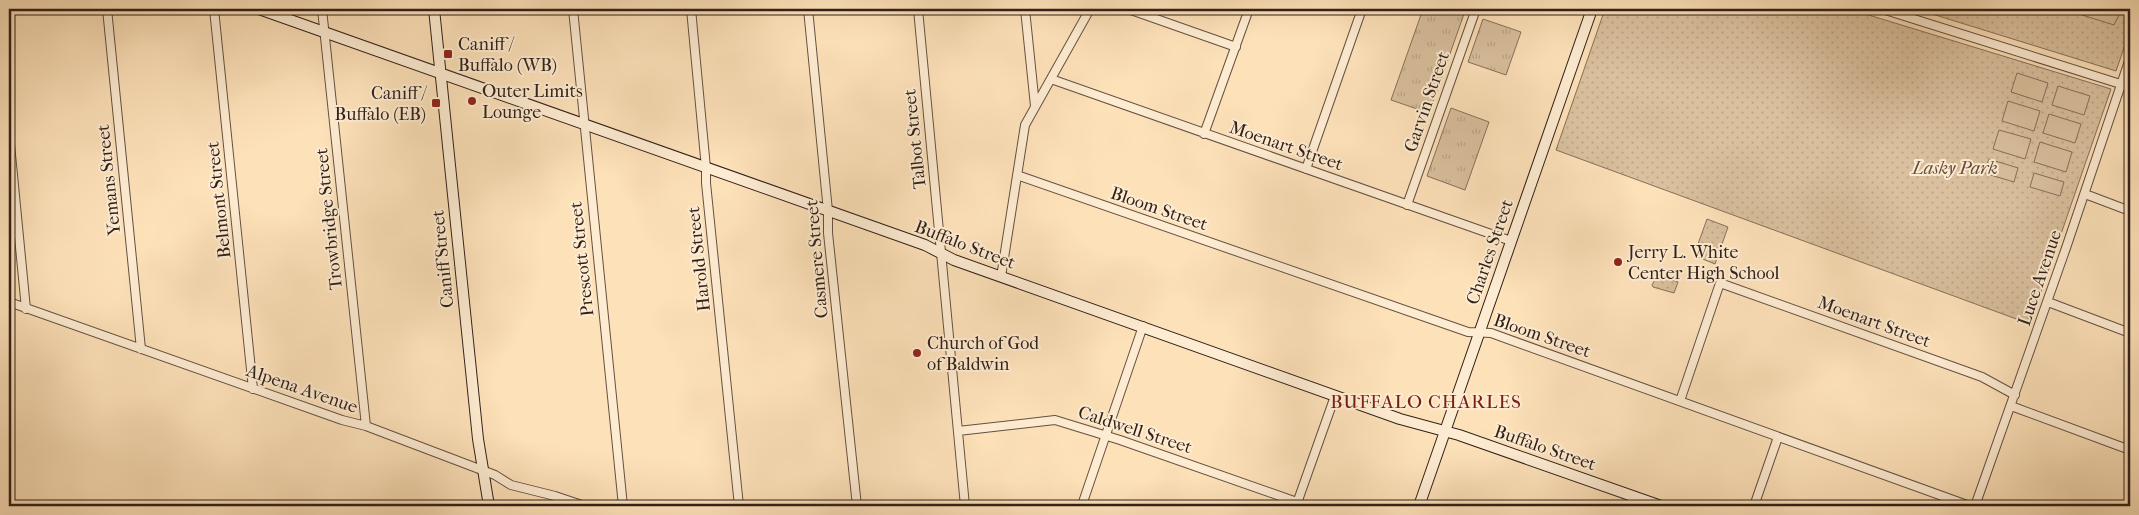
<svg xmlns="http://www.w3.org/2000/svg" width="2139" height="515" font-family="'IM FELL French Canon',serif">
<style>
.grass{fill:url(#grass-tufts);stroke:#86705c}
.park{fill:url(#park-dots);stroke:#86705c}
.pitch{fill:#dac09e;stroke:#86705c}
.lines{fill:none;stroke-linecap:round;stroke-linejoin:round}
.street-casing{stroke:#645041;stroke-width:10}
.secondary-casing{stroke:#312019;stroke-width:12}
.street{stroke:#feecd2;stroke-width:8}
.secondary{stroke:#feecd2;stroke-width:10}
.poi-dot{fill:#8f2418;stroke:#feecd2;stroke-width:2}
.labels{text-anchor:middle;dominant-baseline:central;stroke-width:4;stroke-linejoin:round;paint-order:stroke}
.poi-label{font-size:18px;fill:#312019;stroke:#feecd2;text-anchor:start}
.street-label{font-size:18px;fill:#312019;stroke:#feecd2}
.park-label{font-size:18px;font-style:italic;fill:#645041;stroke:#feecd2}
.neighbourhood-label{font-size:19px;letter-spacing:1px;fill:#7a1f14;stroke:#feecd2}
</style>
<defs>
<pattern id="grass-tufts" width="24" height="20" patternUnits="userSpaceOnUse" patternTransform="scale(1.25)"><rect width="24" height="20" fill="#dac09e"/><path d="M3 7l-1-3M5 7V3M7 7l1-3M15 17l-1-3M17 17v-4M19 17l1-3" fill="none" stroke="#bca588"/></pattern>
<pattern id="park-dots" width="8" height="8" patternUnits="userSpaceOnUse" patternTransform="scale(1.25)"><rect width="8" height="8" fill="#dac09e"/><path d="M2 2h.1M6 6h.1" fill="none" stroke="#bca588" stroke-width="1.8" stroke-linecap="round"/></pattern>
</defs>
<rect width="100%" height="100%" fill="#fde1b9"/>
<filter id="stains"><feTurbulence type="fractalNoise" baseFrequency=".004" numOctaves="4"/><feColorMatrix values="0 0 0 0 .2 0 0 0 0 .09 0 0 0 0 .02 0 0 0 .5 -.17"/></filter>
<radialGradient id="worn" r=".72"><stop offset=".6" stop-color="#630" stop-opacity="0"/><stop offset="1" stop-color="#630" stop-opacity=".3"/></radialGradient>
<!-- grass -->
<path class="grass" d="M1423,9H1450L1464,14L1429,113L1391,100Z
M1483,19L1521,32L1506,75L1468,62Z
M1451,108L1489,122L1465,190L1427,176Z"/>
<!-- park -->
<path class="park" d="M1605,9H1849L2111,89L2030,324L1556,150Z
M1916,9H2130V30L2116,71Z
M1707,219L1728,227L1715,264L1698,257L1702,246L1698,244Z
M1658,274L1678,282L1674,293L1653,287L1652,285Z"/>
<!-- pitch -->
<path class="pitch" d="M2063,9H2122L2114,25Z
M2017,73L2048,83L2042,102L2011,92Z
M2058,86L2090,96L2084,115L2052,105Z
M2008,101L2040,111L2034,131L2002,121Z
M2049,114L2081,124L2075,143L2043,133Z
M1999,130L2031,139L2025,159L1993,149Z
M2040,142L2072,152L2066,172L2034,162Z
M1989,159L2018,168L2014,182L1984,173Z
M2034,173L2064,182L2060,196L2030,187Z"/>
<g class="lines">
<!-- street casing -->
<g class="street-casing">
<path id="street" d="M107,9L141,349
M214,9L253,389
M322,9L366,426
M573,9L623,506
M691,9L706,168V183L739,506
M808,9L828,211V233L857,506
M918,9L965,506
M1025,9L1035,106
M1128,9L1236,47
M1882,9L2130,87
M1051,79L1511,241
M9,134L26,309
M1204,134L1249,9
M1306,169L1362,9
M1017,175L1468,332L1491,333L1970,506
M2085,194L2130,211
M1407,205L1476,9
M1001,277L1025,125L1090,9
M9,302L342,420L366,426L495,475L511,485L555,496L585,506
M2048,302L2130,333
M1680,401L1720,283L1982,377L2015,395
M2011,406L2130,450
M958,431L1055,420L1120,440L1297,502
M1083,506V502L1143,326
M1296,506L1335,396
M1754,506L1778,437
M1975,506L2066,248L2130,58"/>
</g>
<!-- secondary casing -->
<g class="secondary-casing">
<path id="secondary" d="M259,9L925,245L954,260L1400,419L1459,435L1661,506
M434,9L478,439L489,506
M1419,506L1592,9"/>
</g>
<!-- street -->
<use href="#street" class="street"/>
<!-- secondary -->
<use href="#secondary" class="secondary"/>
</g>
<!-- markers -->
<g class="poi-dot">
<rect x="443" y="49" width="10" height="10" rx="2.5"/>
<circle cx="472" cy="101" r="5"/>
<rect x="431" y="98" width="10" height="10" rx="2.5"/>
<circle cx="1618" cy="262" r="5"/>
<circle cx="917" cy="353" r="5"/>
</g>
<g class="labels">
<!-- poi labels -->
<g class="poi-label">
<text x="458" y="44">Caniff /<tspan x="458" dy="21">Buffalo (WB)</tspan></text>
<text x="482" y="91">Outer Limits<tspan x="482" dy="21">Lounge</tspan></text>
<text x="426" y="93" text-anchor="end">Caniff /<tspan x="426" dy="21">Buffalo (EB)</tspan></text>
<text x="1628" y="252">Jerry L. White<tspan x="1628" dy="21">Center High School</tspan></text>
<text x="927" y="343">Church of God<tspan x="927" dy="21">of Baldwin</tspan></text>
</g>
<!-- street labels -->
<g class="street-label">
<text transform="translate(1427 102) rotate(-71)">Garvin Street</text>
<text transform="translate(915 139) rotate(-96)">Talbot Street</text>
<text transform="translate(1286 146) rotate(19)">Moenart Street</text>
<text transform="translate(109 180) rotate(-96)">Yemans Street</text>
<text transform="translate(219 200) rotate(-96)">Belmont Street</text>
<text transform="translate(1159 209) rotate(19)">Bloom Street</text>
<text transform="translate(329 219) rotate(-96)">Trowbridge Street</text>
<text transform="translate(965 245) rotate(21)">Buffalo Street</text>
<text transform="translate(1490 252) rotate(-71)">Charles Street</text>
<text transform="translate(443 259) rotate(-96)">Caniff Street</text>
<text transform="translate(582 259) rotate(-96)">Prescott Street</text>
<text transform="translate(699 259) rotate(-96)">Harold Street</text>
<text transform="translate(817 259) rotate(-95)">Casmere Street</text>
<text transform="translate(2040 278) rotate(-71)">Luce Avenue</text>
<text transform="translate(1874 322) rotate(20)">Moenart Street</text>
<text transform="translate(1542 336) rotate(19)">Bloom Street</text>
<text transform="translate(302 389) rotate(19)">Alpena Avenue</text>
<text transform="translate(1135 430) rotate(18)">Caldwell Street</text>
<text transform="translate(1545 448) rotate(19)">Buffalo Street</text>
</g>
<!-- park labels -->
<g class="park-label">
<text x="1955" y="168">Lasky Park</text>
</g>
<!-- neighbourhood labels -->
<g class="neighbourhood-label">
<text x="1426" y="402">BUFFALO CHARLES</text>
</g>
</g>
<!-- margin -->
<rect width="2139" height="515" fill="none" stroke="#fde1b9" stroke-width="30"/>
<rect x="10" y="10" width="2119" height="495" fill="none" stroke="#312019" stroke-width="2.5"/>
<rect x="15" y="15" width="2109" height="485" fill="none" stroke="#312019"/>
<rect width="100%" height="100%" filter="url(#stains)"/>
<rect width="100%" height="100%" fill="url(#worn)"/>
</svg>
